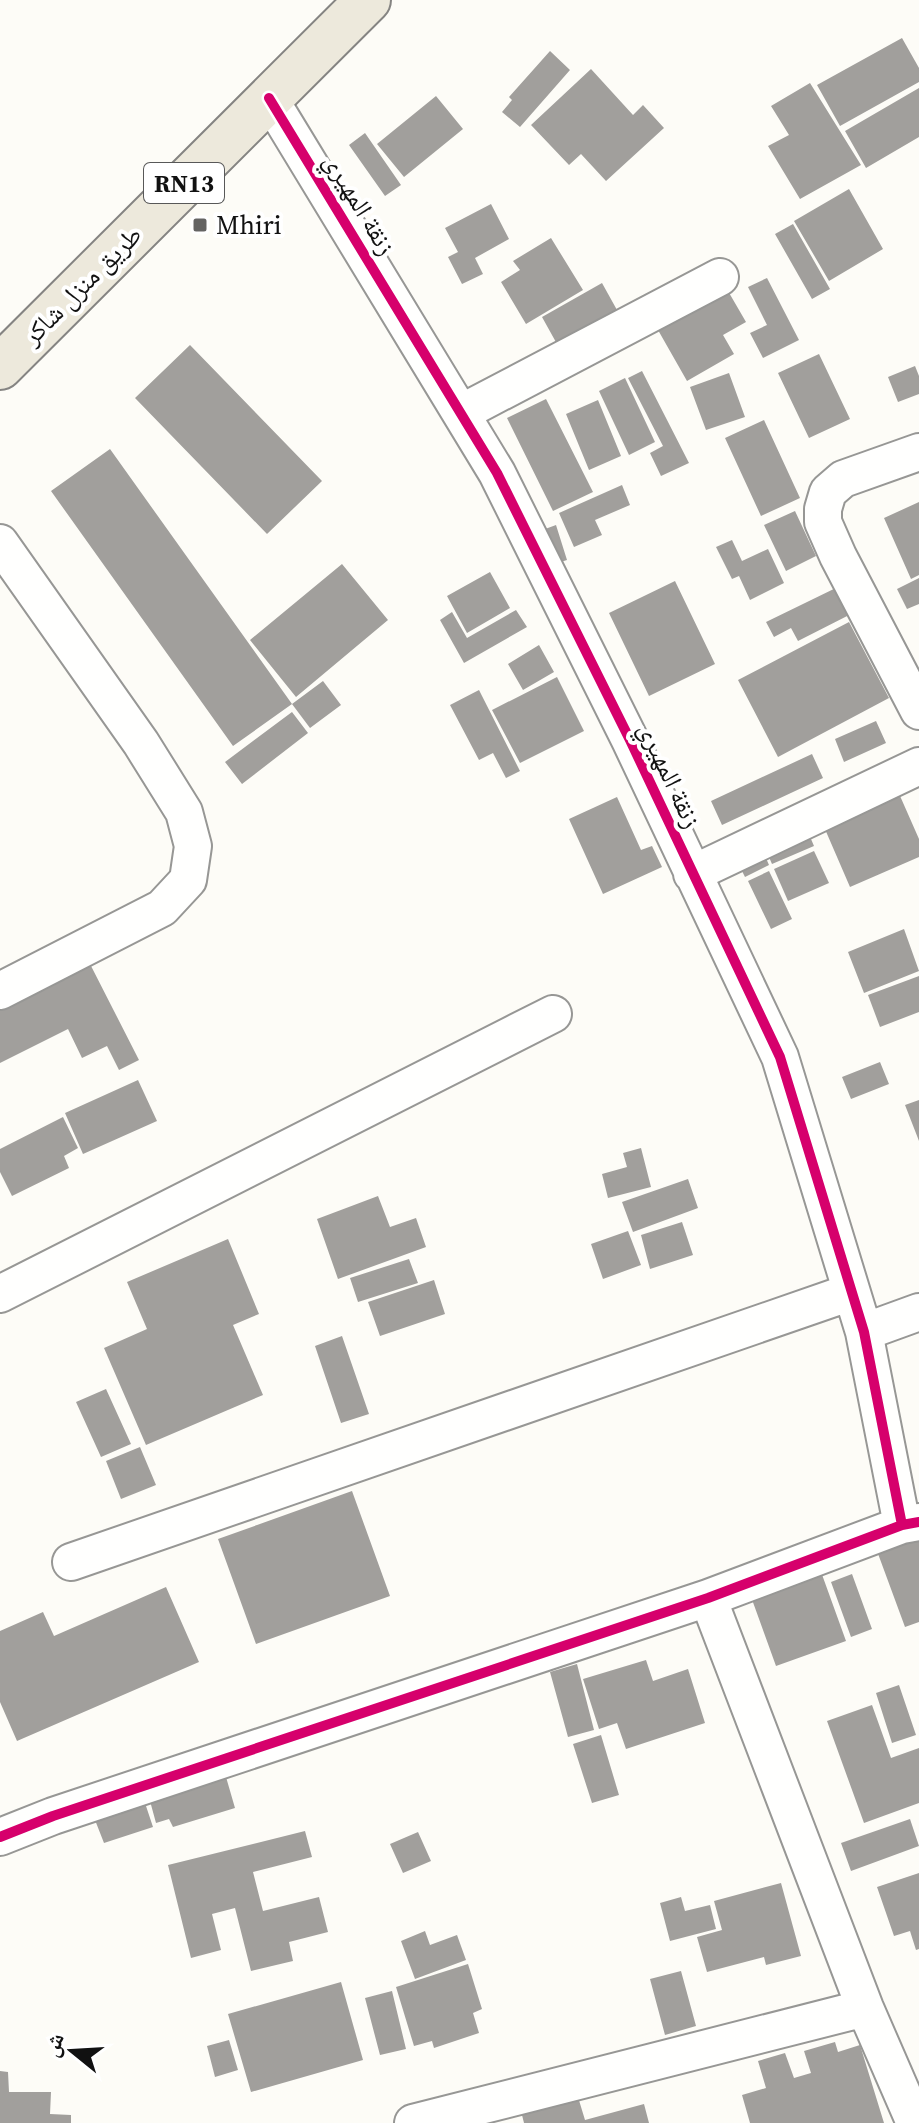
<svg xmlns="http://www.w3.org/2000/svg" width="919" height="2123" font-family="'Source Serif 4','Noto Naskh Arabic',serif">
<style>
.building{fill:#a19f9c}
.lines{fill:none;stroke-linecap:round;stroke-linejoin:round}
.street-casing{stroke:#979795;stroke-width:40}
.primary-casing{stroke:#858482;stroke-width:48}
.street{stroke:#fffffe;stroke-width:36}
.primary{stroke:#ede9dc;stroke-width:44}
.cycleway-casing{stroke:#fff;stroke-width:15}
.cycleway{stroke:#d6006c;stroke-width:10}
.poi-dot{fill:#646362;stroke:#fff;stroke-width:3}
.labels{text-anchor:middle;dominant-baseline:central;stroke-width:8;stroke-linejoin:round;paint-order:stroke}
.shield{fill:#fff;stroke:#585858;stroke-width:2}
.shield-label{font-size:24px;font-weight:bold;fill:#111}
.street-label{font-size:26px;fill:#111;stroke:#fff}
.poi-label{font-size:26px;fill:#111;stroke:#fff;text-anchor:start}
</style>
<rect width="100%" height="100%" fill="#fdfcf7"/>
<!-- building -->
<path class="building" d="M902,38L919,68V82L840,126L817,85Z
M550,51L570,70L520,127L502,112L512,100L509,97Z
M591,69L633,115L643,105L664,128L606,181L581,154L569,165L531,125Z
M810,83L861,165L800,199L768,146L789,135L771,106Z
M919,88V137L866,168L845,131Z
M436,96L463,129L404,177L377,144Z
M365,133L401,185L385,196L349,145Z
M849,189L883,249L829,281L794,221Z
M491,204L509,239L475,258L483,274L462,284L448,257L458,252L445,228Z
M793,224L830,289L812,299L775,234Z
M551,238L583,290L526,324L501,282L520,270L513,261Z
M767,278L799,340L763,358L750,333L767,325L748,287Z
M602,283L617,310L557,344L542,317Z
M728,291L746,322L723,335L734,354L687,381L658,330Z
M190,345L322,481L267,534L135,398Z
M819,354L850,419L809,438L778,373Z
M915,366L919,376V394L898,402L888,377Z
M642,371L689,463L661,476L650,453L663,446L628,378Z
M729,373L745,417L706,430L690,387Z
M625,378L655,442L629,455L599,391Z
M546,399L593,492L553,511L507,418Z
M598,400L621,456L589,470L566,414Z
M764,420L800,498L761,516L725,438Z
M110,449L292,704L233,746L51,491Z
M622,485L630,505L595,520L602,535L574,547L559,513Z
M919,502V575L911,579L884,518Z
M795,511L816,556L786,571L764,525Z
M556,525L567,560L548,566L537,532Z
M732,540L742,561L768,549L784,583L750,600L739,576L732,579L716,547Z
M342,564L388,620L296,697L250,640Z
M490,572L510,608L467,633L447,596Z
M919,578V604L907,609L897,589Z
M675,581L715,664L649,696L609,613Z
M844,584L857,611L798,641L791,628L774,637L766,622Z
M516,610L527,627L464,663L440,620L452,612L467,638Z
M849,622L889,698L778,757L738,680Z
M539,645L554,672L523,690L508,664Z
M557,677L584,731L520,763L492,710Z
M323,681L341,705L310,728L292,704Z
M479,690L520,771L506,778L493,753L479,760L450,705Z
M292,712L308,733L242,784L225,762Z
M876,721L886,743L844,762L835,739Z
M812,754L823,778L722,825L711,801Z
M893,780L919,839V857L850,887L818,813Z
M617,797L641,850L652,846L662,867L603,894L569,819Z
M802,818L814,846L772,864L765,848Z
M762,849L769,865L745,877L737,861Z
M814,851L829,883L788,901L774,869Z
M769,871L792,919L771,929L748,881Z
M904,929L919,971L864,993L848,952Z
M89,962L139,1060L119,1070L107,1046L82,1058L68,1029L0,1063V1007Z
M919,976V1012L880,1027L868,995Z
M880,1062L889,1084L851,1099L842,1077Z
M138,1080L157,1121L83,1154L65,1113Z
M919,1100V1141L905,1105Z
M63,1117L78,1148L64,1156L69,1168L12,1196L0,1172V1149Z
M641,1148L651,1187L608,1198L602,1174L627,1167L623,1153Z
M688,1179L698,1208L633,1232L622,1202Z
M378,1196L390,1227L416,1218L426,1247L338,1279L317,1219Z
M682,1222L693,1255L650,1269L641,1235Z
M628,1231L641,1265L603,1279L591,1244Z
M228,1239L259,1314L233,1325L263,1395L146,1445L104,1348L147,1329L127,1282Z
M409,1259L418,1283L358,1302L350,1278Z
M434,1280L445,1314L380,1336L368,1302Z
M342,1336L369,1414L341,1423L315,1346Z
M106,1389L131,1444L101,1457L76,1402Z
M140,1447L156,1485L121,1499L106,1461Z
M352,1491L390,1596L256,1644L218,1539Z
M919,1535V1622L905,1627L877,1551Z
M820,1569L846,1641L776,1666L750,1594Z
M852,1574L872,1629L851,1637L831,1582Z
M166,1587L199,1662L17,1741L0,1702V1631L43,1612L54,1636Z
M646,1660L653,1681L688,1669L705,1723L626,1749L617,1723L599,1729L583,1679Z
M577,1664L594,1730L568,1737L550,1672Z
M899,1685L916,1735L892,1743L876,1693Z
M872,1705L891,1758L919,1748V1803L864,1823L827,1721Z
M601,1735L619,1795L592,1803L573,1744Z
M226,1777L235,1808L173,1827L169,1819L156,1823L150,1801Z
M145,1803L153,1827L104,1843L95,1820Z
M910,1819L919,1846L851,1871L841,1843Z
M305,1831L312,1857L253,1872L263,1911L319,1897L328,1932L289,1942L293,1961L251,1971L235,1908L212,1914L221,1950L191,1958L168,1865Z
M418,1832L431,1861L403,1873L390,1844Z
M919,1873V1949L916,1950L910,1931L894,1936L877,1887Z
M781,1883L801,1956L766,1965L764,1957L707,1972L697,1937L722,1930L714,1901Z
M681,1897L685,1911L710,1905L716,1929L670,1941L660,1903Z
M425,1931L430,1945L457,1935L466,1960L415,1979L401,1941Z
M468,1964L482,2009L473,2013L479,2033L434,2048L432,2041L414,2046L396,1987Z
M681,1971L696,2026L665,2035L650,1979Z
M341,1982L363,2060L251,2092L228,2014Z
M392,1991L406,2049L380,2055L365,1998Z
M229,2040L238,2070L215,2077L207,2046Z
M835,2042L838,2052L860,2045L884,2123H750L742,2095L766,2088L758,2061L785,2053L794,2078L811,2073L804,2051Z
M0,2071L8,2072L9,2092H51L50,2114L71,2115V2123H0Z
M578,2097L585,2120L644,2104L649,2123H524L521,2111Z"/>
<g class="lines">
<!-- street casing -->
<g class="street-casing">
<path id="street" d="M269,98L497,473L630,740L780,1057L864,1332L902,1525
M461,413L720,277
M919,452L843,479L828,492L823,509V522L838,556L919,711
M0,543L141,743L184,812L193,846L188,880L162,908L0,991
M692,874L919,766
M0,1294L553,1014
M864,1332L919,1312
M71,1562L851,1292
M708,1598L865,2008L915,2123
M0,1837L53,1816L708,1598L902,1525L919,1522
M413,2123L865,2008"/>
</g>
<!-- primary casing -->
<g class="primary-casing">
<path id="primary" d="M0,367L368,0"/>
</g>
<!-- street -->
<use href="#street" class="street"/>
<!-- primary -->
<use href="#primary" class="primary"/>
<!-- cycleway casing -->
<g class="cycleway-casing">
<path id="cycleway" d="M269,98L497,473L630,740L780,1057L864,1332L902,1525
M0,1837L53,1816L708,1598L902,1525L919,1522"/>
</g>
<!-- cycleway -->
<use href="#cycleway" class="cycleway"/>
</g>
<!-- markers -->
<rect class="poi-dot" x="192" y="217" width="16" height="16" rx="4"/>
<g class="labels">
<!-- shield labels -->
<rect class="shield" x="144" y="163" width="80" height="40" rx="6"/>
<g class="shield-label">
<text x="184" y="183">RN13</text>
</g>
<!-- street labels -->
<g class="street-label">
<text transform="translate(360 204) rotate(59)">زنقة المهيري</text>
<text transform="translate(82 285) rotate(-45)">طريق منزل شاكر</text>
<text transform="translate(670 775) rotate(65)">زنقة المهيري</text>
</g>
<!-- poi labels -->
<g class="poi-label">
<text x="216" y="225">Mhiri</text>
</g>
</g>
<!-- north arrow -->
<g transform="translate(72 2051) rotate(288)" stroke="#ffffff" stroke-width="6" paint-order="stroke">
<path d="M0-6L14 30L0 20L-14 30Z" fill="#111111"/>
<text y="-12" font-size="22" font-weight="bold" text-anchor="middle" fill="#111111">ش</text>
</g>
</svg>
